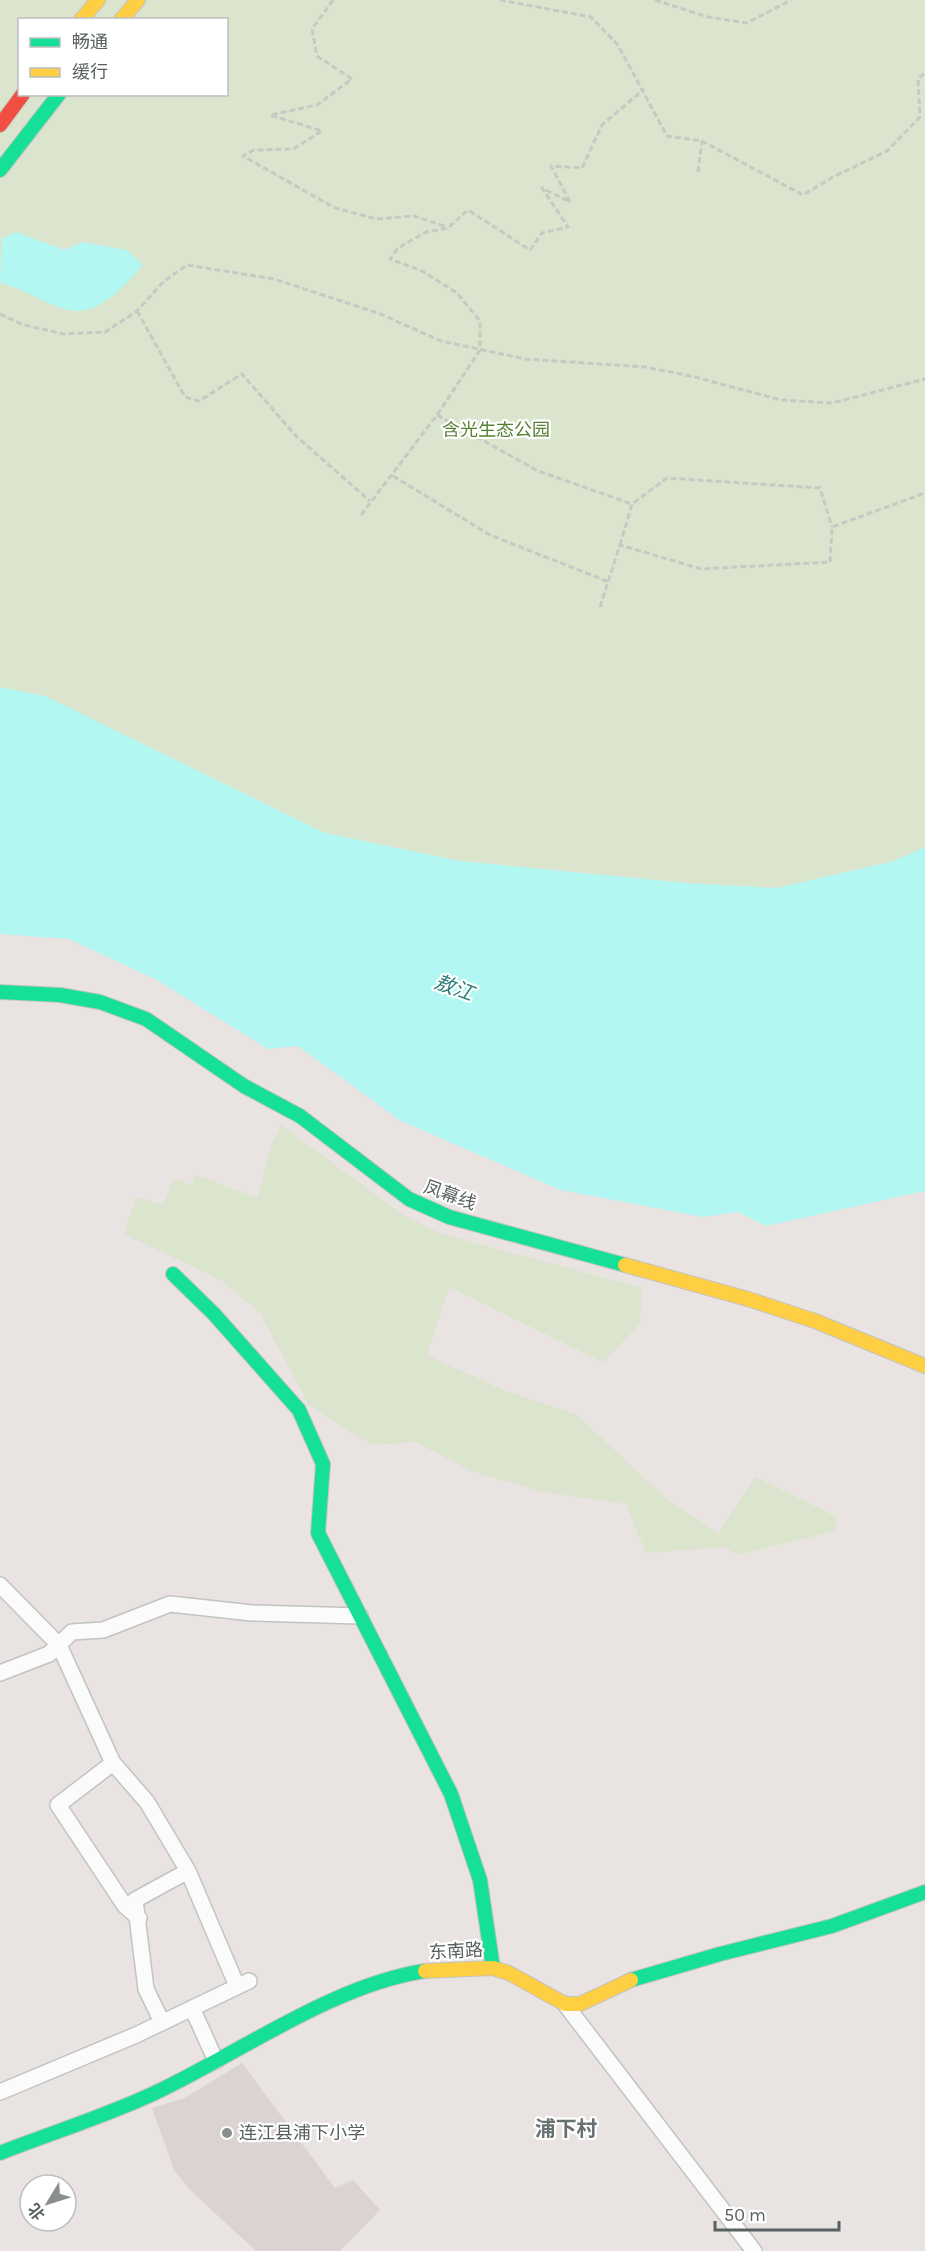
<svg xmlns="http://www.w3.org/2000/svg" width="925" height="2251" font-family="Karla,'Noto Sans SC',sans-serif">
<style>
.education{fill:#dbd3d1}
.green{fill:#dbe4cc;fill-rule:evenodd}
.water{fill:#b2f7f1}
.lines{fill:none;stroke-linecap:round;stroke-linejoin:round}
.street-casing{stroke:#c2c3c3;stroke-width:18}
.fast-casing{stroke:#c3c3c2;stroke-width:16}
.slow-casing{stroke:#c3c3c2;stroke-width:16}
.jam-casing{stroke:#c3c3c2;stroke-width:16}
.path{stroke:#c5cbc4;stroke-width:3;stroke-dasharray:6 3;stroke-linecap:butt}
.street{stroke:#fcfbfb;stroke-width:15}
.fast{stroke:#16e098;stroke-width:14}
.slow{stroke:#ffcf43;stroke-width:14}
.jam{stroke:#f24e42;stroke-width:14}
.poi-dot{fill:#8b8e8e;stroke:#fff;stroke-width:2}
.labels{text-anchor:middle;dominant-baseline:central;stroke-width:4.5;stroke-linejoin:round;paint-order:stroke}
.park-label{font-size:18px;fill:#557f31;stroke:#fff}
.street-label{font-size:18px;fill:#586060;stroke:#fff}
.poi-label{font-size:18px;fill:#586060;stroke:#fff;text-anchor:start}
.water-label{font-size:20px;font-style:italic;fill:#2b7c7c;stroke:#fff}
.quarter-label{font-size:21px;font-weight:bold;fill:#697272;stroke:#fff}
</style>
<rect width="100%" height="100%" fill="#e9e3e2"/>
<!-- education -->
<path class="education" d="M242,2063L335,2188L353,2180L380,2210L340,2251H256L190,2190L174,2170L152,2108L185,2098Z"/>
<!-- green -->
<path class="green" d="M0,0H925V847L894,861L777,888L686,883L460,861L325,833L45,696L0,687ZM20,20H226V94H20Z
M281,1125L399,1212L439,1233L642,1288L640,1324L603,1362L449,1287L427,1355L505,1391L577,1415L670,1502L719,1533L755,1477L837,1517L835,1531L737,1555L725,1547L646,1553L626,1504L543,1492L471,1471L416,1442L372,1445L309,1405L260,1313L221,1280L124,1234L136,1197L163,1205L174,1179L192,1185L195,1175L258,1198L271,1146Z"/>
<!-- water -->
<path class="water" d="M16,232L64,250L83,242L127,250L143,265C123,287 96,321 61,308C40,301 22,288 0,283L2,238Z
M0,687L45,696L325,833L460,861L686,883L777,888L894,861L925,847V1191L766,1226L738,1212L703,1217L561,1190L401,1121L298,1046L268,1049L157,980L69,939L0,934Z"/>
<g class="lines">
<!-- street casing -->
<g class="street-casing">
<path id="street" d="M0,1585L59,1645L113,1763L147,1802L188,1871L237,1986
M0,1673L49,1654L72,1632L103,1630L170,1604L252,1613L360,1616
M113,1763L58,1805L125,1906L139,1918
M565,2004L754,2251
M192,2008L216,2061
M162,2022L146,1989L135,1900L188,1871
M0,2092L136,2035L249,1981"/>
</g>
<!-- fast casing -->
<g class="fast-casing">
<path id="fast" d="M0,170L59,94
M0,992L60,995L100,1002L146,1019L244,1086L300,1116L409,1199L449,1217L625,1265
M173,1274L214,1314L299,1410L323,1464L318,1533L451,1794L480,1880L493,1968
M631,1980L720,1954L832,1926L925,1892
M0,2153C53,2132 110,2115 161,2090C242,2051 336,1984 425,1971"/>
</g>
<!-- slow casing -->
<g class="slow-casing">
<path id="slow" d="M81,20L98,0
M121,20L138,0
M625,1265L748,1299L815,1321L925,1366
M425,1971L493,1968L509,1973L565,2004H580L631,1980"/>
</g>
<!-- jam casing -->
<g class="jam-casing">
<path id="jam" d="M0,125L23,94"/>
</g>
<!-- path -->
<path class="path" d="M333,0L312,29L317,56L352,79L317,105L270,115L322,131L293,149L254,150L243,156L335,208L377,219L414,216L447,227
M500,0L591,17L618,45L667,136L702,141L803,195L833,177L887,151L920,117L918,79L925,73
M655,0L708,17L747,23L791,0
M698,172L702,141
M137,311L185,397L199,401L242,374L296,436L370,501
M0,314L21,324L63,334L105,332L137,311L164,281L187,265L274,279L378,313L441,341L525,359L645,367L691,376L781,400L832,403L925,379
M437,415L538,471L632,504
M393,476L490,535L609,582
M361,515L437,415L480,350V321L457,293L422,271L390,259L398,248L426,232L448,228L468,210L530,250L542,233L568,227L542,188L570,202L551,166L582,168L602,125L644,89
M620,545L632,504L667,478L820,488L832,527
M600,607L620,545L701,569L830,562L832,527L925,493"/>
<!-- street -->
<use href="#street" class="street"/>
<!-- fast -->
<use href="#fast" class="fast"/>
<!-- slow -->
<use href="#slow" class="slow"/>
<!-- jam -->
<use href="#jam" class="jam"/>
</g>
<!-- markers -->
<circle class="poi-dot" cx="227" cy="2133" r="6"/>
<g class="labels">
<!-- park labels -->
<g class="park-label">
<text x="496" y="430">含光生态公园</text>
</g>
<!-- street labels -->
<g class="street-label">
<text transform="translate(450 1195) rotate(20)">凤幕线</text>
<text transform="translate(456 1951) rotate(-3)">东南路</text>
</g>
<!-- poi labels -->
<g class="poi-label">
<text x="239" y="2133">连江县浦下小学</text>
</g>
<!-- water labels -->
<g class="water-label">
<text transform="translate(454 988) rotate(20)">敖江</text>
</g>
<!-- quarter labels -->
<g class="quarter-label">
<text x="566" y="2129">浦下村</text>
</g>
</g>
<!-- legend -->
<rect x="18" y="18" width="210" height="78" fill="#ffffff" stroke="#bcbfbf" stroke-width="1.5"/>
<rect x="30" y="38" width="30" height="9" fill="#16e098" stroke="#bcbfbf" stroke-width="1.5"/>
<text x="72" y="48" font-size="18" fill="#586060">畅通</text>
<rect x="30" y="68" width="30" height="9" fill="#ffcf43" stroke="#bcbfbf" stroke-width="1.5"/>
<text x="72" y="78" font-size="18" fill="#586060">缓行</text>
<!-- north arrow -->
<g transform="translate(48 2203) rotate(232)"><circle r="28" fill="#ffffff" stroke="#bcbfbf" stroke-width="1.5"/>
<path d="M0-4.5L10 22L0 15L-10 22Z" fill="#8b8e8e"/>
<text y="-9" font-size="16" font-weight="bold" text-anchor="middle" fill="#586060">北</text>
</g>
<!-- scale -->
<path d="M715 2221v9h124v-9" fill="none" stroke="#586060" stroke-width="3"/>
<text x="724" y="2221" font-size="18" fill="#586060" stroke="#ffffff" stroke-width="4.5" paint-order="stroke">50 m</text>
</svg>
